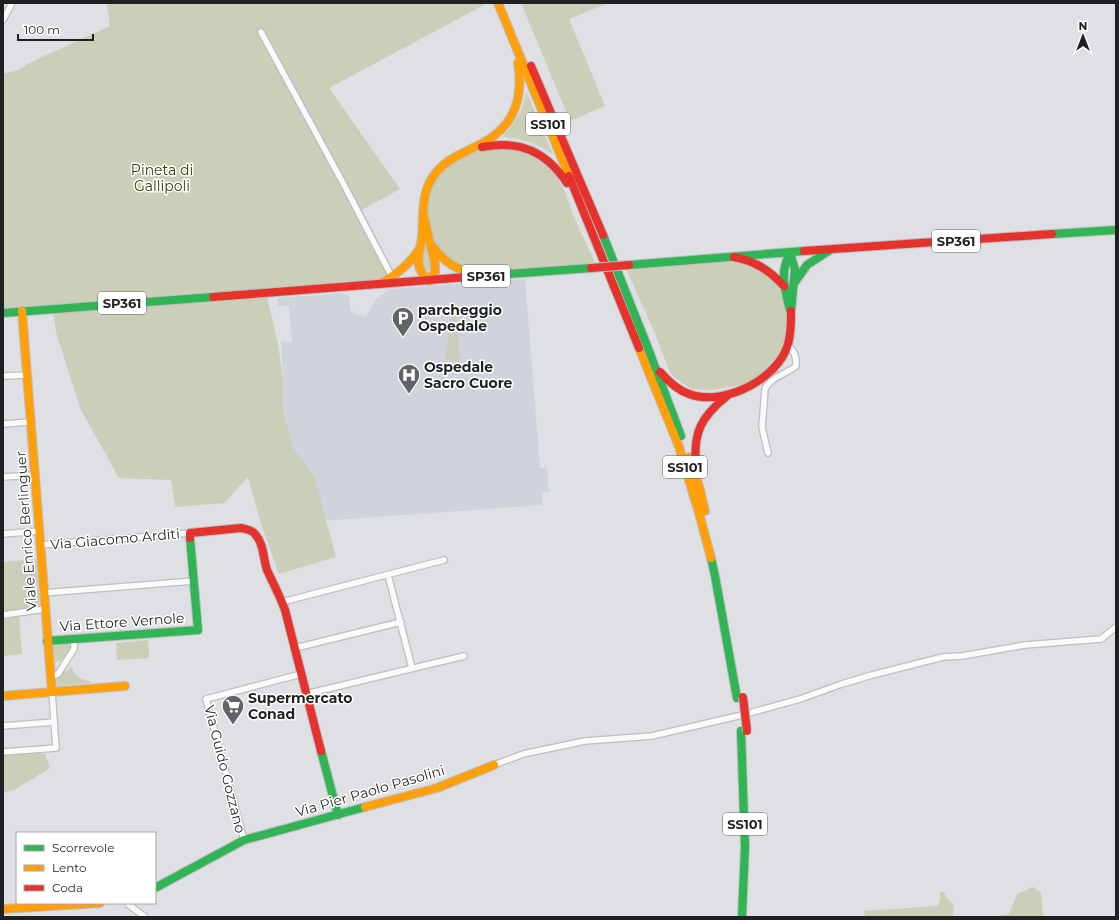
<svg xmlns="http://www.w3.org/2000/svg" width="1119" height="920" font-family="Montserrat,sans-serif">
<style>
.built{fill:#cfd4dc}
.green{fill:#cbceb8}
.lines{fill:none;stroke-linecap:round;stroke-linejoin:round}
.street-casing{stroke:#bcbec0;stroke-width:8}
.fast-casing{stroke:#bcbec0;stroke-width:10}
.slow-casing{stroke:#bcbec0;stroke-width:10}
.jam-casing{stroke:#bcbec0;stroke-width:10}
.street{stroke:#fafafb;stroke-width:5.5}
.fast{stroke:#30b455;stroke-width:8}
.slow{stroke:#ff9f0a;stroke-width:8}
.jam{stroke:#e5322d;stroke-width:8}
.jam-bridge-casing{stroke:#bcbec0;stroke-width:10;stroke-linecap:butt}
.jam-bridge{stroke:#e5322d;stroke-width:8}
.labels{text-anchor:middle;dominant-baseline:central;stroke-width:3;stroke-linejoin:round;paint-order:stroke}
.shield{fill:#fff;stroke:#626364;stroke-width:1}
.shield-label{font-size:13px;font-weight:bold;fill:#1e2022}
.park-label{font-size:14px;fill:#393c00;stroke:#fff}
.poi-label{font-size:14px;font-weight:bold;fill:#1e2022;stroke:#fff;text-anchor:start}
.street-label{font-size:14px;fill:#1e2022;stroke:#fff}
</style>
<rect width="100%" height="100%" fill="#dee0e3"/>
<!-- built -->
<path class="built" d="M525,279L540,468H547L549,492L542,493L543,505L292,523L289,501L281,341L292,342L289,306H278V298L343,293L350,298V310L357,315H360L361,313V315L366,317L376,299L390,289Z"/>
<!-- green -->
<path class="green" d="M110,3H483L484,5L329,88L400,189L362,210L394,272L380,279L371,281H345L343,282L280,287L267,297L278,344L283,380L284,414L293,448L314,475L336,557L279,574L262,527L248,477L224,503L175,507L171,480L119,478L81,410L57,336L52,305L3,308V74L18,70L31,62L110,26L107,5Z
M521,3H608L569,19L605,106L570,121Z
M526,91L553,155C538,143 521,138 502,137C515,123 524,110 526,91Z
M484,148C514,146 546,156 561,184C567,195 570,207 575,219C581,234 589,248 595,263L488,272H474L451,263L433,241L426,211L429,191L440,172L450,164Z
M425,243L430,264V269L427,272C420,265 423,252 425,243Z
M734,260L763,268L782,289L787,312L785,342L777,359L763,375L741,385L711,390L693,389L688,387L673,376L669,370L654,331L626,269Z
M453,301H455L458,333L449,332Z
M449,333L458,334L459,347L447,346Z
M447,346L459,348L460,361L457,362L446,361L445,358Z
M37,559L41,608L3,613V562Z
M19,616L22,654L3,656V618Z
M148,640L149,658L117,660L116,643Z
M72,644C72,655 63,659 55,663L53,646Z
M72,667C75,676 81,680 90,681L91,683L57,686L56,677Z
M42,751V754H45L50,768L14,790L3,793V754Z
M1033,887L1041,892L1043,917H988L1009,914L1017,894Z
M940,892H944L946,897L954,906L953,917H865L864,911L937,906L940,901Z"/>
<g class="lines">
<!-- street casing -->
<g class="street-casing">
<path id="street" d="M3,20L12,3
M261,32L343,183L392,277
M3,376L27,375
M3,424L31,422
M768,453L762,427L765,389C770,377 787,374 796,366C796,357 795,351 788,346
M3,477L35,475
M3,534L39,531
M40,545L190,533
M388,575L412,668
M43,593L194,581
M282,602L444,560
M3,615L45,609
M295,648L401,622
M51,677L58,674L65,663L74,649V639
M306,694L464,656
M3,726L54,722
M3,752L56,748L52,692
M494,765L523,754L585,741L652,736L742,715L800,699L842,684L872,675L943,657L962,656L1025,645L1101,639L1116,627
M244,840L206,699L301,674
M128,903L129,905L145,917"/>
</g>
<!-- fast casing -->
<g class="fast-casing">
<path id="fast" d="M1052,234L1116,230
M603,235L646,343L681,436
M629,265L804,251
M493,275L591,268
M795,282L807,265L830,250
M790,310C785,290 779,272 790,254L795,269L791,311
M3,313L213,297
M711,558L715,576L737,698
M47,641L198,630L190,538
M741,731L745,847L742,917
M321,751L338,815
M155,888L244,840L365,807"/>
</g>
<!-- slow casing -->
<g class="slow-casing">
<path id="slow" d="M498,3L569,176
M423,213L435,264V272L429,281C412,265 420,256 422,236C424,217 421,197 431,180C442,161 459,155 477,146C513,129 524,101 518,63
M433,247C449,268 463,272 489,276
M380,284C395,275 408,266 418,251
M22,311L52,692
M639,348L679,447L699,513L711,558
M689,457L699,486L705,511
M3,696L125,686
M365,807L437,788L494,765
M3,909L100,903"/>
</g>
<!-- jam casing -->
<g class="jam-casing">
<path id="jam" d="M531,66L603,235
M482,147C519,140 546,151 567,183
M569,176L639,348
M804,251L1052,234
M734,257C755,261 769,270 784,286
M213,297L493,275
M660,372C668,381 677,390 689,394C721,406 770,383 785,352C791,340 791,324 791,311
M696,466C693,432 701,417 727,396
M190,538V533L241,528C246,529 252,530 255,534C264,544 263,558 267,570C273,583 280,596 285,610L321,751"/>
</g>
<!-- street -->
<use href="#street" class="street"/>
<!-- fast -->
<use href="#fast" class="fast"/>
<!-- slow -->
<use href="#slow" class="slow"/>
<!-- jam -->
<use href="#jam" class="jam"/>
<!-- jam-bridge casing -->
<g class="jam-bridge-casing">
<path id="jam-bridge" d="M591,268L629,265
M743,697L747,731"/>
</g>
<!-- jam-bridge -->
<use href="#jam-bridge" class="jam-bridge"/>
</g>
<!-- icons -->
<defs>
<g id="parking-pin" transform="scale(1.15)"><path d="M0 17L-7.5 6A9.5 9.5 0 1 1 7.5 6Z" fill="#616366" stroke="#fff"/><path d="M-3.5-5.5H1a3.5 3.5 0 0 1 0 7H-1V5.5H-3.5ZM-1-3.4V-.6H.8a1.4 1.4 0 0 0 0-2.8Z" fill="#fff"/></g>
<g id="hospital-pin" transform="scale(1.15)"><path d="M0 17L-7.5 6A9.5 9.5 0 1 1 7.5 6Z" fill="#616366" stroke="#fff"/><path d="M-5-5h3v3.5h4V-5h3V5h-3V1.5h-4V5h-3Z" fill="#fff"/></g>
<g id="supermarket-pin" transform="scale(1.15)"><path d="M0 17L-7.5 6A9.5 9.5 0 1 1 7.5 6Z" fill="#616366" stroke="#fff"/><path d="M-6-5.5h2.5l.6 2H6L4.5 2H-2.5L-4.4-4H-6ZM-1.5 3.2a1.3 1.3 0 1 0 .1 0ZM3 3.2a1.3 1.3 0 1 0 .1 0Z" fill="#fff"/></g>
</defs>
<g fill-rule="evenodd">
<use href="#parking-pin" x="403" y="318"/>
<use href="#hospital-pin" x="409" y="375"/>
<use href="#supermarket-pin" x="233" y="706"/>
</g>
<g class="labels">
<!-- shield labels -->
<g class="shield">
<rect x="526" y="113" width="44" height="22" rx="3"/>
<rect x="932" y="230" width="48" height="22" rx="3"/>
<rect x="462" y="265" width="48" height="22" rx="3"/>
<rect x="98" y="292" width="48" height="22" rx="3"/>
<rect x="663" y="456" width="44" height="22" rx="3"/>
<rect x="723" y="813" width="44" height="22" rx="3"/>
</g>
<g class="shield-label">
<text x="548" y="124">SS101</text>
<text x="956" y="241">SP361</text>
<text x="486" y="276">SP361</text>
<text x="122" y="303">SP361</text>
<text x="685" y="467">SS101</text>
<text x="745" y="824">SS101</text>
</g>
<!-- park labels -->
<g class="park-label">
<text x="162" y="170">Pineta di<tspan x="162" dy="16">Gallipoli</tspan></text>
</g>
<!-- poi labels -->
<g class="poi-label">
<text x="418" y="310">parcheggio<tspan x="418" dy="16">Ospedale</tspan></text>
<text x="424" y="367">Ospedale<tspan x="424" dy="16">Sacro Cuore</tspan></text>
<text x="248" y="698">Supermercato<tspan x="248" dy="16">Conad</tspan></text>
</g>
<!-- street labels -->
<g class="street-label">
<text transform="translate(26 531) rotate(-94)">Viale Enrico Berlinguer</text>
<text transform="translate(115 539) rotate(-5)">Via Giacomo Arditi</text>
<text transform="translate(122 622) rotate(-4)">Via Ettore Vernole</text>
<text transform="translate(225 769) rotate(76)">Via Guido Gozzano</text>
<text transform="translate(370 791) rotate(-16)">Via Pier Paolo Pasolini</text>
</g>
</g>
<!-- border -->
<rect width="1119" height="920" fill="none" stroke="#1e2022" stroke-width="8"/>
<!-- legend -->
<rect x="16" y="832" width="140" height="72" fill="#ffffff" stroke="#a5a6a7"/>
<rect x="24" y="845" width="20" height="6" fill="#30b455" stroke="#a5a6a7"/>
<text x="52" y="852" font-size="12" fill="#1e2022">Scorrevole</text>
<rect x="24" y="865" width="20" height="6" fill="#ff9f0a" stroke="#a5a6a7"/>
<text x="52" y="872" font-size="12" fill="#1e2022">Lento</text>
<rect x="24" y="885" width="20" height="6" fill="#e5322d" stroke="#a5a6a7"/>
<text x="52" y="892" font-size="12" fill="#1e2022">Coda</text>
<!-- north arrow -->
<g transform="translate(1083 36)" stroke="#ffffff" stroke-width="3" paint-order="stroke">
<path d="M0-3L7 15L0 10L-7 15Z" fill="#1e2022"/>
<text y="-6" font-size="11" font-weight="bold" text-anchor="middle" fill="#1e2022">N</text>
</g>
<!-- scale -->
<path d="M18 34v6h75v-6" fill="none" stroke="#1e2022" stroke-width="2"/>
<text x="24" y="34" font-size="12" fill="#1e2022" stroke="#ffffff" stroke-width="3" paint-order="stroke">100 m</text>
</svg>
